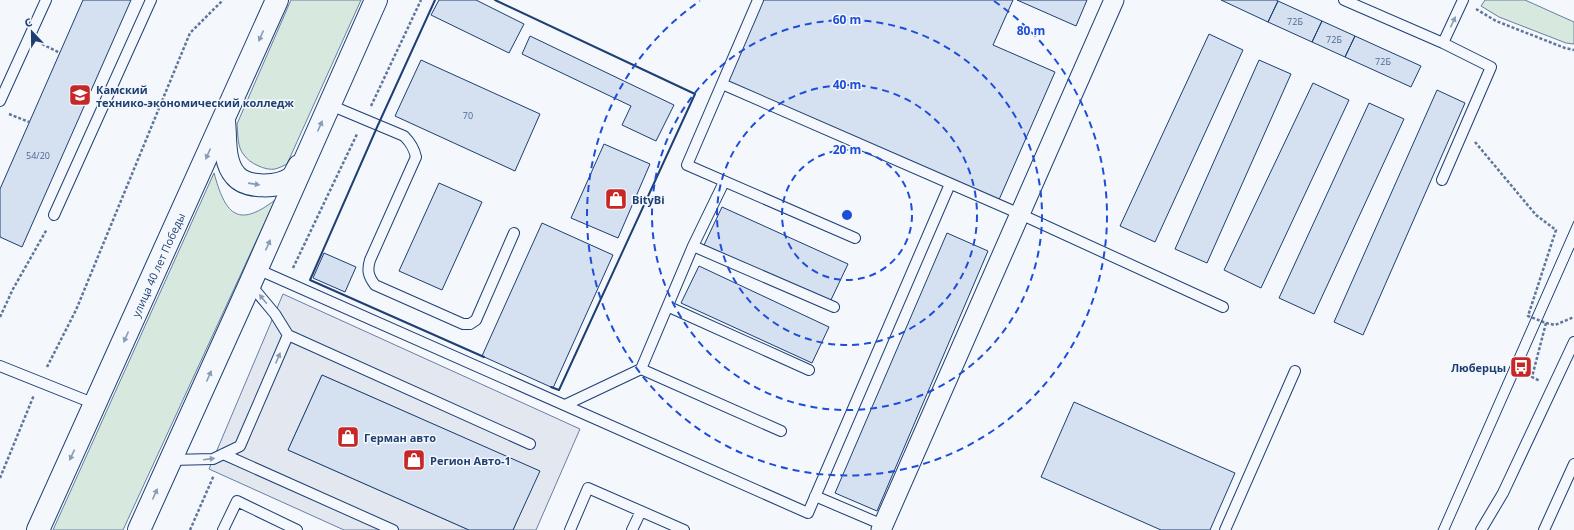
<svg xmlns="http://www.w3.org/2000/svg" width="1574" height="530" font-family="'Open Sans',sans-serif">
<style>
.green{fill:#d7e8df;stroke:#687fa3}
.parking{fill:#e3e8f0;stroke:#687fa3}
.building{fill:#d5e0f0;stroke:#1d3f73}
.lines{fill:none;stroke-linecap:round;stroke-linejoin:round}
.lane-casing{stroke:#1d3f73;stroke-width:12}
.street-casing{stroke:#1d3f73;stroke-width:21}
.secondary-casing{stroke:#1d3f73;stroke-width:24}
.path{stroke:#5e769c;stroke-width:2.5;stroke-dasharray:3 2;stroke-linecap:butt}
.lane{stroke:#f4f7fb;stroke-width:10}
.street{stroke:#f4f7fb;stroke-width:19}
.secondary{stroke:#f4f7fb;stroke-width:22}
.tram{stroke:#1d3f73;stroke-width:1}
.wall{stroke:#1d3f73;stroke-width:2}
.oneway{fill:#889bb7}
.ring{fill:none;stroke:#1d4ed8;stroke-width:2;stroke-dasharray:7 5}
.labels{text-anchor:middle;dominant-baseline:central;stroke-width:3;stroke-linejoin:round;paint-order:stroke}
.number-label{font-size:9px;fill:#4b6792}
.poi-label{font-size:11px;font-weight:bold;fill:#1d3f73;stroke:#f4f7fb;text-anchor:start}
.street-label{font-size:11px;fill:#1d3f73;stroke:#f4f7fb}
.centre{fill:#1d4ed8;stroke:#f4f7fb;stroke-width:2}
.ring-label{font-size:12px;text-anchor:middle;font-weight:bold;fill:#1d4ed8;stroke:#f4f7fb;stroke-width:3;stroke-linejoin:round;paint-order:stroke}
</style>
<rect width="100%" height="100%" fill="#f4f7fb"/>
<!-- green -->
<path class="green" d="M291,0H361L287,164C283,166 279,168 275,169C266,171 249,163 244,155C237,147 238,134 237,124Z
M1485,0H1525L1574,22V44L1566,43L1499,17L1481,6Z
M214,173C225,212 236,230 275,200L123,530H53Z"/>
<!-- parking -->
<path class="parking" d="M283,294L580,429L536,530H513L539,471L322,375L288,450L469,530H344L209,469Z"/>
<!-- building -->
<path class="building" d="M83,0H131L22,247L0,237V189Z
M439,0H476L524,24L509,53L431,15Z
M762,0H1013L993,45L1055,72L998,202L726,82Z
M1017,0H1087L1076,26Z
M1221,0H1276L1278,1L1268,22Z
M1278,1L1322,21L1312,42L1268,22Z
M1322,21L1355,36L1345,57L1312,42Z
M1209,34L1243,50L1155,242L1120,226Z
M530,36L674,105L656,141L622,125L631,106L522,54Z
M1355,36L1421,66L1411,87L1345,57Z
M421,60L540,114L515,171L395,116Z
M1259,60L1291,74L1207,263L1175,249Z
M1313,83L1349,100L1261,288L1224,270Z
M1437,90L1465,103L1363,335L1334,322Z
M1369,103L1404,119L1314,314L1279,298Z
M604,144L650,164L618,238L571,218Z
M439,183L482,202L442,290L399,271Z
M722,207L848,264L830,302L704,245Z
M542,223L613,255L553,388L482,356Z
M947,233L988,251L877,511L835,493Z
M324,253L356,267L345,292L313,278Z
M699,266L829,327L812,363L681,303Z
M322,375L540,471L513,530H469L288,450Z
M1074,402L1235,473L1210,530H1161L1041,477Z"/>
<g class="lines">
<!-- lane casing -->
<g class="lane-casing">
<path id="lane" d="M758,0L687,165L855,238
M1344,0L1443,43L1491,67L1442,180
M1443,43L1463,0
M722,84L1020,214L1223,307
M0,101L46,0
M330,105L404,136C411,143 414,148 416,157L370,260C367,270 368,276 375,285L463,324H470L476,320L514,233
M54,215L151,0
M693,246L834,307
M257,269L808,513L950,184
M669,307L809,370
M288,335L530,444
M0,366L95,404
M641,369L781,431
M565,405L641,369L693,246L724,182
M223,454L393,530
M170,460L213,459L240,446L288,335L275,314L250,284
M815,496L883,525
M223,530L237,501L297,530
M570,530L588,488L684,530
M632,530L641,511
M1225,530L1295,371
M1481,530L1503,493L1574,342
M1544,530L1574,464"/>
</g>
<!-- street casing -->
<g class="street-casing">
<path id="street" d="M881,530L1114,0"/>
</g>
<!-- secondary casing -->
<g class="secondary-casing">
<g id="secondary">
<path d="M224,121C226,138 223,161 235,175C246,189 280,188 293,177C295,174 297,169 299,166"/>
<path id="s1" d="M38,530L277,0"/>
<path d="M139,530L250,284L376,0"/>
</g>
</g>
<!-- path -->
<path class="path" d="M1476,9L1496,21L1565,48L1574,50
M42,44L60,53
M371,106L421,0
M9,114L29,122
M1475,142L1536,215L1556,230L1528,316L1546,323L1532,377L1540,381
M293,268L357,134
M0,317L13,289L47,229
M1546,323L1555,325L1574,317
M47,367L76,310L190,33L223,0
M0,478L34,395
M190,530L214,475"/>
<!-- lane -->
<use href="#lane" class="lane"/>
<!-- street -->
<use href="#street" class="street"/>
<!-- secondary -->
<use href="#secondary" class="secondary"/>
<!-- tram -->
<path class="tram" d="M1438,530L1574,221
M1449,530L1574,248"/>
<!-- wall -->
<path class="wall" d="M435,0L378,125L310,280L484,357
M495,0L695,94L559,390L551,387"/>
</g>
<!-- one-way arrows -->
<defs><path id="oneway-solid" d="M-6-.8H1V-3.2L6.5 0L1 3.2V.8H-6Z"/></defs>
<g class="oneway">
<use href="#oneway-solid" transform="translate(1453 22) rotate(-65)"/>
<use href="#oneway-solid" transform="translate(261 36) rotate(114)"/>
<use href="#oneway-solid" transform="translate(320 126) rotate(-66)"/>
<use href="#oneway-solid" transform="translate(208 154) rotate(114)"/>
<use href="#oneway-solid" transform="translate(254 184) rotate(8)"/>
<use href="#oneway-solid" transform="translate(268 245) rotate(-66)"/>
<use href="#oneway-solid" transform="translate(263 299) rotate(-129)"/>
<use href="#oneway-solid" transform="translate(126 337) rotate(114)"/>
<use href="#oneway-solid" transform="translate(278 358) rotate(-67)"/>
<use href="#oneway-solid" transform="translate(209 376) rotate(-66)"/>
<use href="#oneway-solid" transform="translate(72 455) rotate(115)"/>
<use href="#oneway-solid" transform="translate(209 459) rotate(-7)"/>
<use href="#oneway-solid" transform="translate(155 494) rotate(-66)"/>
</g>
<!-- distance rings -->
<g class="ring">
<circle cx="847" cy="215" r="65"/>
<circle cx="847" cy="215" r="130"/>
<circle cx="847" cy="215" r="195"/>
<path d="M994 1A260 260 0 1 1 700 1"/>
</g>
<!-- icons -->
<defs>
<g id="university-square" transform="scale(1.15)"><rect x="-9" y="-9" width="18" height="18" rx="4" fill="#c62828" stroke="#f4f7fb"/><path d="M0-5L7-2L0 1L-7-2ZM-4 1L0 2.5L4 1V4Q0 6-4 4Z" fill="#fff"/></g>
<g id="shop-square" transform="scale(1.15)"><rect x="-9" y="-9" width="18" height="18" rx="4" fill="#c62828" stroke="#f4f7fb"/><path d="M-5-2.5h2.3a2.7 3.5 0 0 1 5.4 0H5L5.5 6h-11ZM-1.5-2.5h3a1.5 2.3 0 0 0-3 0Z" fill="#fff"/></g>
<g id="bus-square" transform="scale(1.15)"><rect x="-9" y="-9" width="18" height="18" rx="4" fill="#c62828" stroke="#f4f7fb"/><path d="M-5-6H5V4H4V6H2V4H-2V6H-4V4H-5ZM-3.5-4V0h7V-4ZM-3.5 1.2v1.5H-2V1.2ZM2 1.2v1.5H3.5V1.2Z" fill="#fff"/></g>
</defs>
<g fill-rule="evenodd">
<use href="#university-square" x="80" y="95"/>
<use href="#shop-square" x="616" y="199"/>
<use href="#bus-square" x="1521" y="367"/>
<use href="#shop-square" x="348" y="437"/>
<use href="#shop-square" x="414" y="460"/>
</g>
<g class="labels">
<!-- number labels -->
<g class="number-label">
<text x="1295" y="21">72Б</text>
<text x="1334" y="39">72Б</text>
<text x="1383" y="61">72Б</text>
<text x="468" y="115">70</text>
<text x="38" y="155">54/20</text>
</g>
<!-- poi labels -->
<g class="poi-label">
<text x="96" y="89">Камский<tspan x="96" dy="13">технико-экономический колледж</tspan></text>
<text x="632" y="199">BityBi</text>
<text x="1506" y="367" text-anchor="end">Люберцы</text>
<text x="364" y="437">Герман авто</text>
<text x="430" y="460">Регион Авто-1</text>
</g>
<!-- street labels -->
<g class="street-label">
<text stroke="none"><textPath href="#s1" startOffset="291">улица 40 лет Победы</textPath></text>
</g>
</g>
<circle cx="847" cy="215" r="6" class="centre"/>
<g class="ring-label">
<text x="847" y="24">60 m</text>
<text x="1031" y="35">80 m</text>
<text x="847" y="89">40 m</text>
<text x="847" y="154">20 m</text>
</g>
<!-- north arrow -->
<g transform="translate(32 32) rotate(338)" stroke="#f4f7fb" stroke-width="3" paint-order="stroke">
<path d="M0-3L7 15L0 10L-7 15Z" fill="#1d3f73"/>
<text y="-6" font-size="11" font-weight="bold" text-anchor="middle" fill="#1d3f73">С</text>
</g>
</svg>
